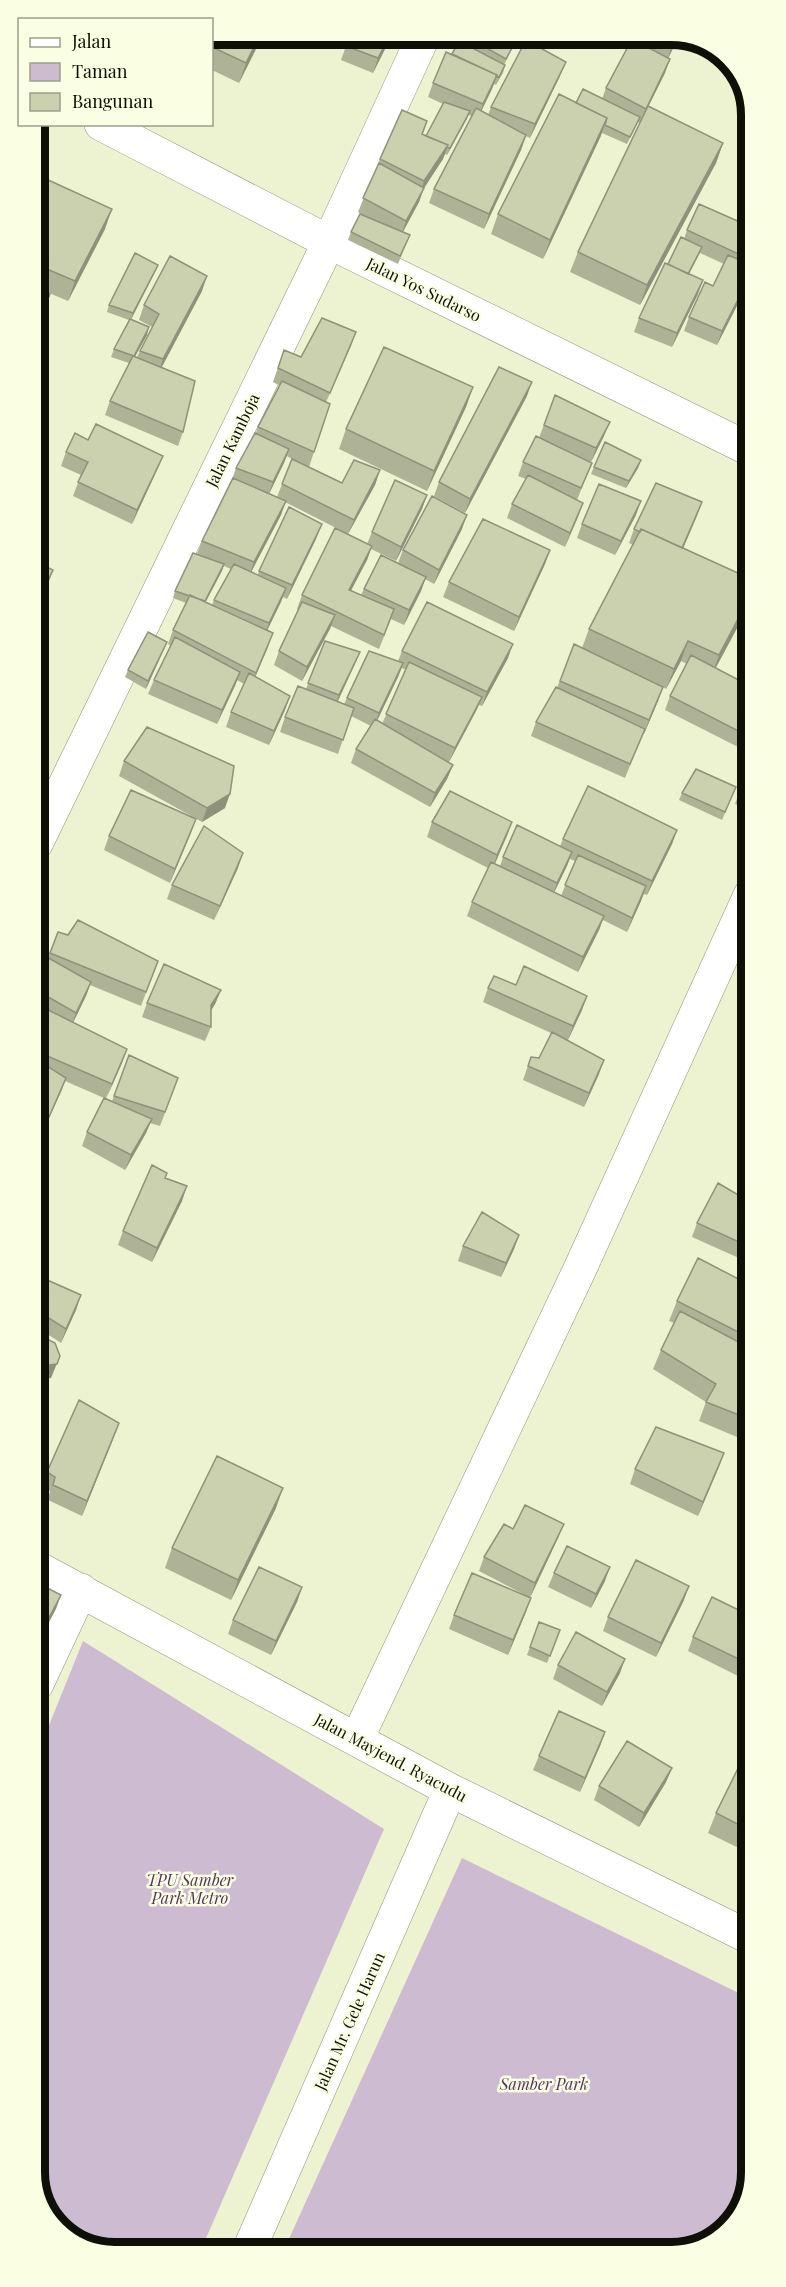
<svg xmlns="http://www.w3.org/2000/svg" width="786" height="2287" font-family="'Playfair Display',serif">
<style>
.green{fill:#cdbcd1}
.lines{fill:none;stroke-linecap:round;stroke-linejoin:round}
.minor-casing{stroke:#909475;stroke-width:34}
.tertiary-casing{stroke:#909475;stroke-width:34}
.minor{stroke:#fff;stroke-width:33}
.tertiary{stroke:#fff;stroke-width:33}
.wall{fill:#afb396;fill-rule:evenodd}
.shaded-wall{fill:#8e927a}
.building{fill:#cbd0af;stroke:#8e927a;stroke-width:1.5}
.labels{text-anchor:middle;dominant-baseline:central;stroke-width:5;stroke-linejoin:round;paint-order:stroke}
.street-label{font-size:16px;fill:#0f1005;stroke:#fafee3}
.park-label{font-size:16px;font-style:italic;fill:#53355a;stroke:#fafee3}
.rim{fill:none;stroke:#0f1005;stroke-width:8}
</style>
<rect width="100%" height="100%" fill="#edf2d0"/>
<!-- green -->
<path class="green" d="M83,1641L384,1829L200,2252H109L62,2233L37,2193V1755Z
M462,1858L751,1999V2173L735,2221L692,2250L283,2252Z"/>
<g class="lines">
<!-- minor casing -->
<g class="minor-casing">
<path id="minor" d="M36,844L329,242L424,35
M36,1567L450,1790L751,1938
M37,1684L81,1590
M357,1739L579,1271L750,895
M248,2252L450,1790"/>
</g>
<!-- tertiary casing -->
<g class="tertiary-casing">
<path id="tertiary" d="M101,124L329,242L749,449"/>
</g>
<!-- minor -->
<use href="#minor" class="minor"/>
<!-- tertiary -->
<use href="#tertiary" class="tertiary"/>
</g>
<!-- wall -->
<path class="wall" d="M212,35H263L239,83L212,70Z
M392,35L373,73L341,60L346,46Z
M465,35H520L513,49H512L504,65H505L503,73L496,85L494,84L481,111L488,115L491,107L560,76L530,138L526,136L521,150L484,229L429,203L434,189L472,116L468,115L447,155L445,154L443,159L424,187L419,202L403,232L410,235L398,264L348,240L351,232L364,216L358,212L380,159L427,121L423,134L426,136L443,104L428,97L433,83L452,55L459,41L462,43Z
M614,35H677L679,36L668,58L665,73L648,107L723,143L716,163L640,305L570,272L578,252L640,123L638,122L627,144L602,133L543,259L491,234L498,214L576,103L602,99L606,88L630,43Z
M35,174L105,229L68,301L35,287Z
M749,226V282L717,345L684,331L689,317L713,286L724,264L700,253L689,274L698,294L672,347L634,332L639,318L668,264L684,239L687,230Z
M158,265L155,272L131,320L147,335L135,356L137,357L152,327L139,320L144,305L202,291L162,367L183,432L178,446L105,415L110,401L129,363L111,357L114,349L129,320L107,312L109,305Z
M35,288L50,294L36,328H35Z
M356,332L326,402L314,452L309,467L293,459L342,483L380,470L375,485L348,534L285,502L281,515L251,572L258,575L259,571L316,539L287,599L283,597L267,630L268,647L255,676L285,710L269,745L226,727L231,712L244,684L237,680L217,724L148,694L154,680L171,646L168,644L173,630L186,603L173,598L175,591L197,554L202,541L231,483L236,468L256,433L258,427L280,386L273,382L284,350L301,357ZM287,456L292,459L277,497L269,494ZM224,566L231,569L214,600L212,605L205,602Z
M473,387L466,407L427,491L339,449L346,429Z
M555,395L604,436L591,462L566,451L592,463L577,500L583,503L565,547L507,518L512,504L526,479L518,476L523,462L539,438Z
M527,396L465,513L434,496L439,482Z
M66,452L163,456L157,470L132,524L73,496L81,475L61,466Z
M641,460L638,468L626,488L591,474L594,467Z
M427,495L422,509L396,561L371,549L367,560L351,590L361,595L364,589L398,563L403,550L462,529L434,584L425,579L421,591L404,625L391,619L379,649L331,626L302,681L274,665L279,651L298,610L297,609L302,595L367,544L372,532Z
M702,502L683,548L749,578L750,604L715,668L750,686V747L748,752L665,710L670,696L687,664L681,661L666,689L663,687L658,701L644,734H643L625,778L531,736L536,722L557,688L574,644L582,648L589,629L633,545L629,543L634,529Z
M636,515L615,555L577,538L582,524Z
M550,550L545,564L514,631L443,597L449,582Z
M325,641L360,652L354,666L338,701L344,704L347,698L398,661L402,651L508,658L482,706L479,705L476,711L449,762L453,765L447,779L430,807L351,763L356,749L371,726L351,716L338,754L280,732L285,717L306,689ZM402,668L406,670L382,724L377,721L398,677Z
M167,642L146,689L125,677L128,670Z
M124,761L225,808L202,822L119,776Z
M750,770V811L735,804L740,790Z
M736,787L722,820L679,800L682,793Z
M196,819L170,883L104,850L109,836Z
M432,822H512L495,864L500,866L503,857L560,846L563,839L677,830L672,844L647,895L644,894L627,932L603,920L599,930L578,972L467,916L472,902L488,868L427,837ZM570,859L575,861L561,896L554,892Z
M238,868L214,920L167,899L172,885Z
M58,932L158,961L141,1006L90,985L86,996L73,1022L122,1063L106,1098L112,1101L129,1055L178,1078L160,1126L150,1123L146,1133L125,1170L82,1146L87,1132L104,1098L65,1081L43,1131L36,1127V957H48Z
M488,988L582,1010L568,1040L599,1074L584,1107L523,1080L531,1057L539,1058L551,1033L483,1002Z
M221,990L215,1004L211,1011V1027L205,1041L142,1017L147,1003Z
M750,1135V1165L740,1160Z
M165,1178L182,1201L152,1262L118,1245L123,1231Z
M750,1202V1263L692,1237L697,1223Z
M519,1235L514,1249L501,1277L458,1261L463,1246Z
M36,1275L81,1295L76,1310L61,1343L41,1330L39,1336L51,1378L36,1380Z
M750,1285L751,1428L741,1424L737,1437L699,1421L706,1402L653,1369L661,1350L674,1323L669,1321L677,1301Z
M119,1423L82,1516L48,1500L50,1491L42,1486L47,1472Z
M724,1453L698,1516L630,1484L635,1469Z
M276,1508L231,1600L165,1568L172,1548Z
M564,1524L558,1538L530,1597L526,1612L508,1655L449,1629L454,1615L523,1594L479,1571L484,1557L513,1529Z
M554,1573L605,1581L591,1608L548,1587Z
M302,1587L297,1602L271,1655L228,1634L233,1620Z
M684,1600L656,1657L603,1631L608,1617Z
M751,1616V1670L746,1680L688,1651L693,1637Z
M539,1622L560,1630L547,1663L527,1655Z
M558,1665L620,1673L602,1706L553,1679Z
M751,1725V1854L708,1833L716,1813L749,1746L744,1743Z
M605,1732L600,1746L580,1792L533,1770L539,1756Z
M672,1768L666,1782L639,1827L594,1800L599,1786Z"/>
<!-- shaded-wall -->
<path class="shaded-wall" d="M260,35H263L239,83L246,63Z
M390,35H392L373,73L378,58Z
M519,35H520L513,49Z
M678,35L679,36L666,63L671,49Z
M670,59L665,73L640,123L646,109Z
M566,62L560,76L530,138L535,124Z
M497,75L492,89L478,118L483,104Z
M470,111L467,119L447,155L450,148Z
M607,118L600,138L543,259L550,240Z
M526,135L521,150L484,229L489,214Z
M723,143L716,163L640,305L647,285Z
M448,145L443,159L419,196L424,181Z
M424,188L419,202L401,235L406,221Z
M112,209L105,229L68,301L75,281Z
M702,247L699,254L683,285L686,278Z
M158,265L155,272L130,321L133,313Z
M207,276L202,291L158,374L163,359Z
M749,278V282L717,345L722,331Z
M703,280L698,294L672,347L677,333Z
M149,327L147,335L131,364L134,356Z
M356,332L351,346L324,407L330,393Z
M532,382L527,396L465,513L470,499Z
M473,387L466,407L427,491L434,471Z
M610,422L604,436L591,462L596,448Z
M289,449L284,463L268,496L273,482Z
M163,456L157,470L132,524L137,510Z
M641,460L638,468L626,488L629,481Z
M380,470L375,485L348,534L354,520Z
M427,495L422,509L396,561L401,547Z
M286,501L281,515L249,576L254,562Z
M641,501L636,515L615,555L621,541Z
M702,502L697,516L676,565L681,551Z
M583,503L578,517L565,547L570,533Z
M467,515L462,529L434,584L439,570Z
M322,524L316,539L287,599L292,585Z
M372,546L367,560L344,604L349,590Z
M550,550L545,564L514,631L519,617Z
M224,564L222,571L202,609L205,601Z
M53,570L48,584L35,611V607Z
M426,577L421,591L404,625L409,610Z
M286,588L281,602L264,637L269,623Z
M749,598L750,604L712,675L719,655Z
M335,615L330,629L302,681L307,667Z
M273,633L268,647L251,687L256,673Z
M688,641L681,661L666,689L674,669Z
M167,642L164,649L146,689L148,681Z
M513,644L508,658L482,706L487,692Z
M360,652L354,666L334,709L339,695Z
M403,663L398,677L374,727L379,713Z
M240,672L235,686L217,724L222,710Z
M663,687L658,701L644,734L649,720Z
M290,696L285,710L269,745L274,731Z
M482,697L476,711L449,762L455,748Z
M453,765L447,779L430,807L435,793Z
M230,794L225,808L202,822L207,808Z
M196,819L191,833L170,883L175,869Z
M512,822L507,836L492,870L497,855Z
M677,830L672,844L647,895L652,881Z
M572,852L567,866L552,897L557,883Z
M243,853L238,868L214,920L220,906Z
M646,886L641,901L627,932L632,918Z
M604,916L599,930L578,972L583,957Z
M91,982L86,996L71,1027L76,1013Z
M221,990L215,1004L206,1019L211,1005Z
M587,996L582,1010L568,1040L573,1026Z
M127,1049L122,1063L106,1099L112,1084Z
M604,1060L599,1074L584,1107L589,1093Z
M66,1078L61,1092L43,1131L49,1117Z
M152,1119L146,1133L125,1170L131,1155Z
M187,1186L182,1201L152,1262L157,1248Z
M519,1235L514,1249L501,1277L506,1263Z
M81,1295L76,1310L61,1343L66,1329Z
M60,1356L51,1378L36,1380L41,1366Z
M119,1423L114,1437L82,1516L87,1501Z
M724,1453L719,1467L698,1516L703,1502Z
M283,1488L276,1508L231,1600L238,1580Z
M564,1524L558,1538L530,1598L535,1583Z
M610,1567L605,1581L591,1608L596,1594Z
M689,1586L684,1600L656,1657L661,1643Z
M302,1587L297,1602L271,1655L276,1641Z
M61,1595L56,1609L36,1647V1642Z
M531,1598L526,1612L508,1655L513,1640Z
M625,1659L620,1673L602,1706L607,1692Z
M605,1732L600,1746L580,1792L585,1778Z
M672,1768L666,1782L639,1827L644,1813Z"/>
<!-- building -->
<path class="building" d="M212,35H260L246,63L212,47Z
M352,35H390L378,58L346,46Z
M465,35H490L513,46L506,59L465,36Z
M645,35H678L671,49Z
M632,39L670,59L646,109L606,88Z
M526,40L566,62L535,124L491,107Z
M459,41L505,65L499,77L496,76L497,75L452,54Z
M446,52L497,75L483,104L433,83Z
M583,89L640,117L630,137L605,125L607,118L576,103Z
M559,94L607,118L550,240L498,214Z
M444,102L470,111L450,148L447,147L448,145L426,136Z
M648,106L723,143L647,285L578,252Z
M476,108L526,135L489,214L434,189Z
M402,110L427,121L422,134L448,145L424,181L380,159Z
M379,163L424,188L406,221L363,198Z
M35,174L112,209L75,281L35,264Z
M699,204L749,226V259L687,230Z
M360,214L410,235L400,256L351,232Z
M681,237L702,247L688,274L668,264Z
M135,253L158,265L133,313L109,305Z
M728,255L749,264V278L722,331L689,317L705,282L713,286Z
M170,256L207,276L163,359L140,351L159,314L144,305Z
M665,263L703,280L677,333L639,318Z
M35,288L50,294L39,321L35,319Z
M322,318L356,332L330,393L278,368L284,350L301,357Z
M130,319L149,327L134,356L114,349Z
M384,347L473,387L434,471L346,429Z
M133,356L195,381L183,432L110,401Z
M499,367L532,382L470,499L439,482Z
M282,381L330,404L314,452L258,427Z
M555,395L610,422L596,448L544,425Z
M96,424L163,456L137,510L78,482L88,462L66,452L75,433L88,440Z
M255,433L289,449L273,482L236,468Z
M536,436L592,463L581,488L523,462Z
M605,442L641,460L629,481L594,467Z
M292,459L342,483L354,460L380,470L354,520L282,484Z
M528,475L583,503L570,533L512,504Z
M233,478L286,501L254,562L202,541Z
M395,480L427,495L401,547L372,532Z
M656,483L702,502L682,548L641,529L640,532L634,529Z
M599,484L641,501L621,541L582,524Z
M432,496L467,515L439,570L403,550Z
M289,507L322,524L292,585L259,571Z
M483,519L550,550L519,617L449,582Z
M335,528L372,546L349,590L394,609L384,635L302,595Z
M641,529L749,578V598L719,655L688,641L674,669L589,629Z
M193,553L224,564L205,601L175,591Z
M381,555L426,577L409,610L364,589Z
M35,561L53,570L35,607Z
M234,564L286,588L269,623L214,600Z
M190,595L273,633L256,673L173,630Z
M302,602L335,615L307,667L279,651Z
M427,602L513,644L487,692L402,651Z
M148,632L167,642L148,681L128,670Z
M175,637L240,672L222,710L154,680Z
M325,641L360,652L339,695L308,683Z
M574,644L663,687L649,720L560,681Z
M369,651L403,663L379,713L347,698Z
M691,655L750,686V737L670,696Z
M409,662L482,697L455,748L386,714Z
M249,673L290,696L274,731L231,712Z
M298,686L354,708L343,740L285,717Z
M556,687L645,729L630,764L536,722Z
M375,719L453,765L435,793L356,749Z
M147,727L234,766L230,794L207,808L124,761Z
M696,769L736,787L725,812L682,793Z
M750,770V794L740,790Z
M588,786L677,830L652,881L563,839Z
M131,790L196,819L175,869L109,836Z
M450,791L512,822L497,855L432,822Z
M517,825L572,852L557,883L503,857Z
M204,826L243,853L220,906L172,885Z
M578,855L646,886L632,918L565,885Z
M491,862L604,916L583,957L472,902Z
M78,920L158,961L146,992L50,953L58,932L68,935Z
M38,952L91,982L76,1013L36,990V957Z
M164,964L221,990L211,1005V1027L147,1003Z
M524,966L587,996L573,1026L488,988L494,976L516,985Z
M36,1004L127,1049L112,1084L38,1052L39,1037L36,1035Z
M552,1032L604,1060L589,1093L528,1066L531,1057L539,1058Z
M129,1055L178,1078L165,1112L114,1096Z
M36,1059L66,1078L49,1117L36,1110Z
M104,1098L152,1119L131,1155L87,1132Z
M152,1165L167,1173L165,1178L187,1186L157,1248L123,1231Z
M718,1183L750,1202V1247L697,1223Z
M482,1212L519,1235L506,1263L463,1246Z
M698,1258L750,1285V1338L677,1301Z
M36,1275L81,1295L66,1329L36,1310Z
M680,1311L750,1348L751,1405L748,1404L744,1417L706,1402L716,1384L661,1350Z
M36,1327L41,1329L39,1335L55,1343L60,1356L57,1364L41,1366L36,1363Z
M79,1400L119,1423L87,1501L53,1485L55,1477L47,1472Z
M656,1427L724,1453L703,1502L635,1469Z
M217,1456L283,1488L238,1580L172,1548Z
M525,1505L564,1524L535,1583L484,1557L504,1524L513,1529Z
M567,1546L610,1567L596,1594L554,1573Z
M636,1560L689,1586L661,1643L608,1617Z
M259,1567L302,1587L276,1641L233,1620Z
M472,1573L531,1598L513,1640L454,1615Z
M36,1582L61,1595L36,1642Z
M712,1597L751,1616V1665L693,1637Z
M539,1622L560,1630L550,1656L530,1647Z
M576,1632L625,1659L607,1692L558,1665Z
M559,1711L605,1732L585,1778L539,1756Z
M627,1741L672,1768L644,1813L599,1786Z
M749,1746L751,1747V1831L716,1813Z"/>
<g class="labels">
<!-- street labels -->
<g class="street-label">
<text transform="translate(424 289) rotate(26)">Jalan Yos Sudarso</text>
<text transform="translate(232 440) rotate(-64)">Jalan Kamboja</text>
<text transform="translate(391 1757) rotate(28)">Jalan Mayjend. Ryacudu</text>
<text transform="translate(349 2021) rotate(-66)">Jalan Mr. Gele Harun</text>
</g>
<!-- park labels -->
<g class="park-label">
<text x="190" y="1879">TPU Samber<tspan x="190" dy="18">Park Metro</tspan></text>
<text x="544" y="2083">Samber Park</text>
</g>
</g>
<!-- crop -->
<path d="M0 0H786V2287H0ZM115 45H671A70 70 0 0 1 741 115V2172A70 70 0 0 1 671 2242H115A70 70 0 0 1 45 2172V115A70 70 0 0 1 115 45Z" fill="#fafee3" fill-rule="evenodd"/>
<path class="rim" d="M115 45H671A70 70 0 0 1 741 115V2172A70 70 0 0 1 671 2242H115A70 70 0 0 1 45 2172V115A70 70 0 0 1 115 45Z"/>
<!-- legend -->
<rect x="18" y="18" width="195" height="108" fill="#fafee3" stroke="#9c9f8a" stroke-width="1.5"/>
<rect x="30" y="38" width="30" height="9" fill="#ffffff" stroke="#9c9f8a" stroke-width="1.5"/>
<text x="72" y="48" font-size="18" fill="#0f1005">Jalan</text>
<rect x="30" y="63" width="30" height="18" fill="#cdbcd1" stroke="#9c9f8a" stroke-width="1.5"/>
<text x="72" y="78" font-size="18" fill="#0f1005">Taman</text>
<rect x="30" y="93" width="30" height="18" fill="#cbd0af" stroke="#9c9f8a" stroke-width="1.5"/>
<text x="72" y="108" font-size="18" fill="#0f1005">Bangunan</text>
</svg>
